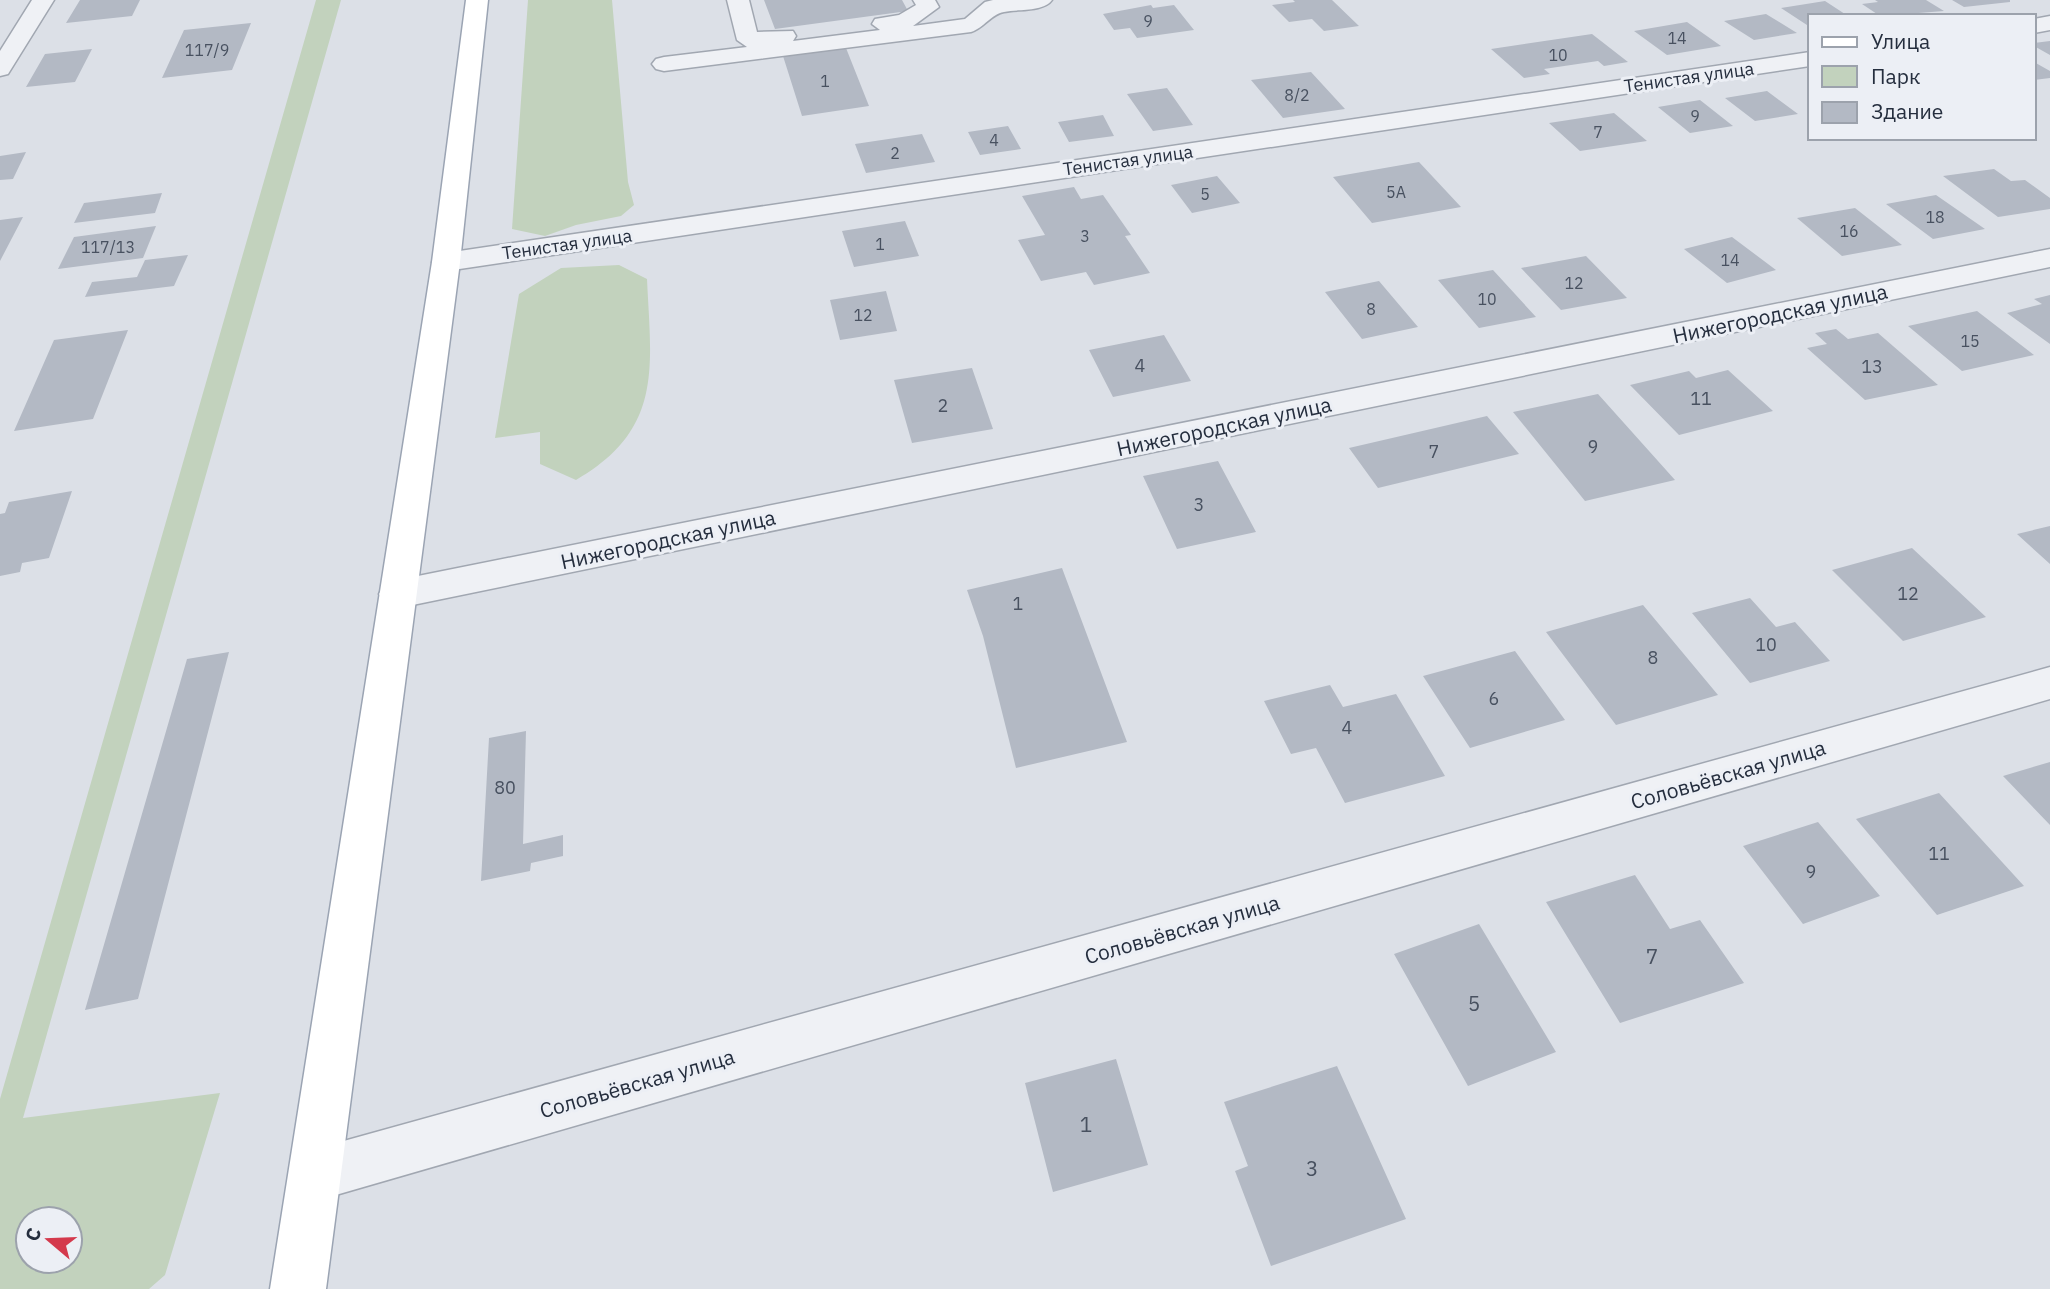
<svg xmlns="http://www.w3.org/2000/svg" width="2050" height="1289" font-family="'IBM Plex Sans',sans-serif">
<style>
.green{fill:#c2d2bd;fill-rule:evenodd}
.building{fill:#b3b9c4}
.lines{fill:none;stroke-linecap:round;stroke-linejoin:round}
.minor-casing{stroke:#a1a7b1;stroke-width:3}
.major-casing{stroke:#9ba4b3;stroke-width:3}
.minor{fill:#eff1f5;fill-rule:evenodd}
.major{fill:#fff;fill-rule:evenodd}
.labels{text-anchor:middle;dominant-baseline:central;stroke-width:6;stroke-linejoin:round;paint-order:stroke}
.far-number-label{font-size:16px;fill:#485160}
.far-street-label{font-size:18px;fill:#252e3e;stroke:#eceff5}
.number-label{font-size:18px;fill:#485160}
.street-label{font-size:21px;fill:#252e3e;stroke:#eceff5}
.near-number-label{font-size:21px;fill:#485160}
</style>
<rect width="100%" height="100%" fill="#dce0e7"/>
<!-- green -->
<path class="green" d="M316,0H341L23,1118L220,1093L165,1275L149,1289H0V1099ZM70,1219V1261H28V1219Z
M528,0H612L628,182L634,205L621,216L576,225L545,236L512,229Z
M619,265L647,279C651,367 664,429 576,480L540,464V432L495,438L519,294L561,268Z"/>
<!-- building -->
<path class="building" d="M80,0H140L132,16L66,23Z
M764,0H902L908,11L775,29Z
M1293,0H1332L1359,26L1324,31L1312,19L1289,22L1272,5L1295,2Z
M1875,0H1926L1944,11L1880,16L1862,4L1878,2Z
M1952,0H2010V2L1964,7Z
M1825,1L1848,16H1810V27L1781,8Z
M1151,5L1153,8L1174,5L1194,30L1137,38L1130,28L1114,30L1103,14Z
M1766,14L1797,33L1754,40L1724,21Z
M1687,22L1721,46L1667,55L1634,31Z
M251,23L232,70L162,78L184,30Z
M1592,34L1628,62L1604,66L1598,61L1544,69L1550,74L1524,78L1491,49Z
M2050,41V55L2034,46V43Z
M846,48L869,106L802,116L783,56Z
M92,49L75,82L26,87L45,54Z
M2034,62L2050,71V78L2034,80Z
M1311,72L1345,109L1283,118L1251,80Z
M1167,88L1193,125L1153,131L1127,94Z
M1767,91L1798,114L1755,121L1725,98Z
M1700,100L1733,126L1690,133L1658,107Z
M1614,113L1647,141L1580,151L1549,123Z
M1103,115L1114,136L1069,142L1058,122Z
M1008,126L1021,149L980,155L968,132Z
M922,134L935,162L866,173L855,144Z
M26,152L13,179L0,180V156Z
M1419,162L1461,207L1372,223L1333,177Z
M1994,169L2011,181L2025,180L2050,198V209L1998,217L1943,176Z
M1217,176L1240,203L1192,213L1171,185Z
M1074,187L1081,199L1103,195L1131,235L1125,236L1150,273L1094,285L1086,272L1041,281L1018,240L1045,235L1022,196Z
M162,193L155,213L74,223L84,203Z
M1936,195L1985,229L1933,239L1886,204Z
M1855,208L1902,245L1842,256L1797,218Z
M23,217L0,261V220Z
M905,221L919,256L854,267L842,231Z
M156,226L143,258L58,269L74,237Z
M1732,237L1776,270L1727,283L1684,249Z
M188,255L174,286L85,297L92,282L137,277L145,260Z
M1586,256L1627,298L1561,310L1521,268Z
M1493,270L1536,317L1479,328L1438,280Z
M1379,281L1418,327L1362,339L1325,292Z
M886,291L897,331L840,340L830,300Z
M2050,295V344L2007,313L2042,304L2034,299Z
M1977,311L2034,355L1962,371L1908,326Z
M1836,329L1848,339L1878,333L1938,385L1865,400L1807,348L1827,344L1815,333Z
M128,330L93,419L14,431L54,340Z
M1164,335L1191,381L1113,397L1089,350Z
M972,368L993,429L912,443L894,380Z
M1728,370L1773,411L1679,435L1630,385L1689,371L1696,378Z
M1598,394L1675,480L1585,501L1513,412Z
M1487,416L1519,454L1378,488L1349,448Z
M1218,461L1256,532L1177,549L1143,476Z
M72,491L49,558L22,563L20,572L0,576V514L5,513L9,502Z
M2050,526V564L2017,534Z
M1912,548L1986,617L1903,641L1832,570Z
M1062,568L1127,742L1016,768L983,636L967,590Z
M1750,598L1776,627L1795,622L1830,661L1750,683L1692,613Z
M1643,605L1718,695L1616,725L1546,632Z
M1515,651L1565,720L1470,748L1423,676Z
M229,652L138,999L85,1010L187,659Z
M1330,685L1343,707L1396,694L1445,776L1345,803L1316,748L1291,754L1264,701Z
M526,731L523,844L563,835V856L531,863L530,871L481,881L489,738Z
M2050,762V825L2003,776Z
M1939,793L2024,886L1937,915L1856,819Z
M1818,822L1880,896L1803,924L1743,846Z
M1635,875L1670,929L1700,920L1744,983L1620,1023L1546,902Z
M1479,924L1556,1052L1468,1086L1394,954Z
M1116,1059L1148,1165L1053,1192L1025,1083Z
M1337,1066L1406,1219L1271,1266L1235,1171L1248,1166L1224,1102Z"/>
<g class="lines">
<!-- minor casing -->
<g class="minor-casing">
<path id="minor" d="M32,0H54L8,74L0,76V51Z
M727,0H749L757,32L793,31L796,36L793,41L880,30L872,24L875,19L899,15L916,5L913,0H935L939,7L913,26L965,19L985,2L993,0H1052C1044,12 1017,9 1004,12C991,14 984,28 971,32L664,71L656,69L652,64L656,59L664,57L747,47L737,40Z
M2050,16V30L2034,33V19Z
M1810,52V66L446,271L436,268L432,262L436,256L446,253Z
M2050,249V267L398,608L385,604L379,594L385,584L398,580Z
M2050,667V699L315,1201L296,1194L289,1175L296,1156L315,1149Z"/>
</g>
<!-- major casing -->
<g class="major-casing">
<path id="major" d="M466,0H488L460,262L326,1289H270L432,262Z"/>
</g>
<!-- minor -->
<use href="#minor" class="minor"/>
<!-- major -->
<use href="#major" class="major"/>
</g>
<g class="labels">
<!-- far-number labels -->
<g class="far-number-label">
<text x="1148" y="21">9</text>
<text x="1677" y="38">14</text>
<text x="207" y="50">117/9</text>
<text x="1558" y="55">10</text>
<text x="825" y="81">1</text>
<text x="1297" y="95">8/2</text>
<text x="1695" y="116">9</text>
<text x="1598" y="132">7</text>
<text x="994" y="140">4</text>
<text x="895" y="153">2</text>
<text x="1396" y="192">5А</text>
<text x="1205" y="194">5</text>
<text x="1935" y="217">18</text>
<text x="1849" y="231">16</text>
<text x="1085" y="236">3</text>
<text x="880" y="244">1</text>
<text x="108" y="247">117/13</text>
<text x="1730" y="260">14</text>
<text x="1574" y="283">12</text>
<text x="1487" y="299">10</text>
<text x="1371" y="309">8</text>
<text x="863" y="315">12</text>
<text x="1970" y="341">15</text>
</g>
<!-- far-street labels -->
<g class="far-street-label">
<text transform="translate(1689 77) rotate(-8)">Тенистая улица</text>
<text transform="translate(1128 160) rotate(-8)">Тенистая улица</text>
<text transform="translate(567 244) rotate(-8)">Тенистая улица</text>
</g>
<!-- number labels -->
<g class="number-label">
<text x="1140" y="365">4</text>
<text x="1872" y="366">13</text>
<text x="1701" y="398">11</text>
<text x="943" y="405">2</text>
<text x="1593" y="446">9</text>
<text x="1434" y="451">7</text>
<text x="1199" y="504">3</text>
<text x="1908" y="593">12</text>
<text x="1018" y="603">1</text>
<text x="1766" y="644">10</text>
<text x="1653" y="657">8</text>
<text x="1494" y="698">6</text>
<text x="1347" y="727">4</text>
<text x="505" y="787">80</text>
<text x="1939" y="853">11</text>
<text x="1811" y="871">9</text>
</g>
<!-- street labels -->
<g class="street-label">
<text transform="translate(1780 313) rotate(-12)">Нижегородская улица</text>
<text transform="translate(1224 426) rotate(-12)">Нижегородская улица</text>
<text transform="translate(668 539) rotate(-12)">Нижегородская улица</text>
<text transform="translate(1728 774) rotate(-16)">Соловьёвская улица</text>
<text transform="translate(1182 929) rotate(-16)">Соловьёвская улица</text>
<text transform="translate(637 1083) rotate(-16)">Соловьёвская улица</text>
</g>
<!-- near-number labels -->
<g class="near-number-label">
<text x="1652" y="956">7</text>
<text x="1474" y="1003">5</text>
<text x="1086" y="1124">1</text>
<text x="1312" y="1168">3</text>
</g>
</g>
<!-- legend -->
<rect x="1808" y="14" width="228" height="126" fill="#eceff5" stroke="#9ca2ac" stroke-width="2"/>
<rect x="1822" y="37" width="35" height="10" fill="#ffffff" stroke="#9ca2ac" stroke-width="2"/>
<text x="1871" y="49" font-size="21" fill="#252e3e">Улица</text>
<rect x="1822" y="66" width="35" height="21" fill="#c2d2bd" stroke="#9ca2ac" stroke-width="2"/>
<text x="1871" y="84" font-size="21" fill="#252e3e">Парк</text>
<rect x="1822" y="102" width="35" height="21" fill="#b3b9c4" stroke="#9ca2ac" stroke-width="2"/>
<text x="1871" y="119" font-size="21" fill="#252e3e">Здание</text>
<!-- north arrow -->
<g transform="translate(49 1240) rotate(289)"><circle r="33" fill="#eceff5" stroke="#9ca2ac" stroke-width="2"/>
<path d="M0-5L12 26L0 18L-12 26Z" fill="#d4394c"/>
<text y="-10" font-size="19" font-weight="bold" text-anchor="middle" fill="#252e3e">С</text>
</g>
</svg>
